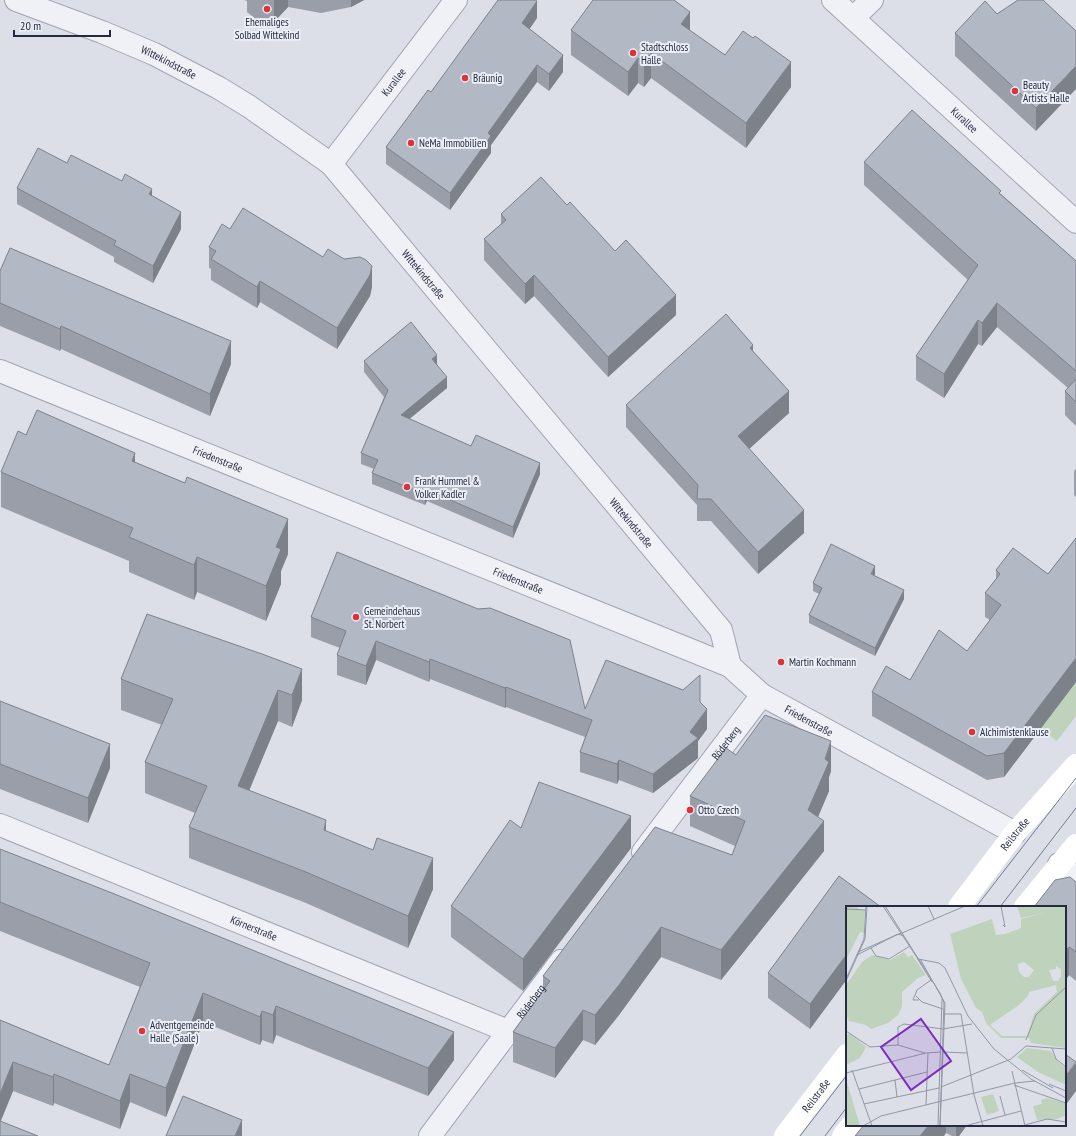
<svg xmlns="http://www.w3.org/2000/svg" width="1076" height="1136" font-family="'PT Sans Narrow',sans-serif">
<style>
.green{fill:#bfd3bc}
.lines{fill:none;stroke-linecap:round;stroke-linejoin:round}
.street-casing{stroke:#a1a5b2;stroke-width:24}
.street{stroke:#eff1f6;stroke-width:22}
.secondary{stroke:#fff;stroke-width:22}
.tram{stroke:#747c93;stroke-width:1}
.wall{fill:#9a9ea9}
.shaded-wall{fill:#7d818a}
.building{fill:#b3b8c5;stroke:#7d818a}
.poi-dot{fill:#dc323a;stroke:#ebeef5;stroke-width:1.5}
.labels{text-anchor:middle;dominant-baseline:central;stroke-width:4;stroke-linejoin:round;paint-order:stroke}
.poi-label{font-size:11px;fill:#242b40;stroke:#ebeef5;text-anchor:start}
.street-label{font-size:11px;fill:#242b40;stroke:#ebeef5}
.inset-road{fill:none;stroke:#9297a5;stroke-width:1}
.view{fill:#7b2cbf;fill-opacity:0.15;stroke:#7b2cbf;stroke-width:2}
.inset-edge{fill:none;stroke:#242b40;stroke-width:2}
</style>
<rect width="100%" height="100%" fill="#dcdfe8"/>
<!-- green -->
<path class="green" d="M1076,682V716L1057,741L1040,729Z"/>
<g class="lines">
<!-- street casing -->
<g class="street-casing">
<g id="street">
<path id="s1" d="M16,0L102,32L154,54L219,88L250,107L331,164L721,630L730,666"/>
<path id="s2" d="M833,0L1076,222"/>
<path d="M853,18L872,0"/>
<path id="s3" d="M331,164L456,0"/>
<path id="s4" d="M0,371L730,666L762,695L1015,833"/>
<path id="s5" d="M0,825L508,1031"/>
<path id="s6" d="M643,852L762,695"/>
<path d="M1059,864L1076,878"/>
<path id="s7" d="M430,1136L561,961"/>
</g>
</g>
<!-- street -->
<use href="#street" class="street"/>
<!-- secondary -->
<g class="secondary">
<path id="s8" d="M959,907L1015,833L1076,765"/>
<path d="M1025,907L1076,845"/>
<path id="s9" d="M785,1136L847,1055"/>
<path d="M843,1136L852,1125"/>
</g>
<!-- tram -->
<path class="tram" d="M976,907L1076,778
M1000,907L1076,808
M800,1136L847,1075
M825,1136L847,1107"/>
</g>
<!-- wall -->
<path class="wall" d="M244,0H364L351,7L321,13L288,7L274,22L257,20L247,12V1Z
M1043,0L1036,131L955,56V33L997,14Z
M537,18L529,29L563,72L549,91L537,82L491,145V153L450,210L386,164V147L431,92Z
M571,30L690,31L725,55L791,87L746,148L651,78L644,87L638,83L628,96L571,55Z
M864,162L1001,194L1076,261V426L1065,415V391L1068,388L997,327L982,346L978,344L944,398L916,380V356L968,280L864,185Z
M67,163L122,181L152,196L181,229L153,283L114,262V257L17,204V188Z
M567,205L615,251L676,315L608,377L534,296L525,304L484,260V239L501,224V214Z
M230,229L372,287L370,296L337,349L260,302L257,308L211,280V269L209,268V247Z
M0,271L231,364L210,416L61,349L60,351L0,326Z
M753,351L789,413L749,449L804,533L758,574L711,521H697V505L626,427V405Z
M364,361L437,364L447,388L409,419L471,446L540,474L513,538L427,501L425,505L372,484V473L374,469L361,464V453L384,397L364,372Z
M26,435L135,463L288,554L281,571V584L266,621L197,592L194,600L129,572V561L1,507V472Z
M1076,469V497L1074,495V471Z
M1076,538V682L1004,777L987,780L872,716V692L910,680L967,651L990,620L985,617V593L996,579V570L1048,574Z
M875,574L874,576L904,599L875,656L809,623V615L819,594L813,591V583Z
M147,614L302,700L292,727L278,721L249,791L326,831L433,889L408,948L306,903L189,858V827L195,813L145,793V762L162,725L121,710V679Z
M311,617L585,709L700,702L707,729L698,741V758L653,793L619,780L617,784L580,772V752L585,737L506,707L505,708L430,679L429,682L376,660L366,685L337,675V655L340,648L311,637Z
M0,701L110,768L88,823L0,789Z
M736,755L831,771L829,777V791L818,817L824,851L721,980L661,957L619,1015L595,1045L583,1040L555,1078L513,1062V1032L543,991V976L732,855L735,846L690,826V796Z
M521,828L631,848L523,991L451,937V906Z
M0,849L454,1060L428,1096L276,1035L273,1044L262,1040L260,1045L203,1022L166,1117L130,1102L120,1129L54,1103L53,1106L13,1091L1,1121L0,1136V1020L109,1065L140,987L0,931Z
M1076,882V981L1069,975L1065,981Z
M847,907V979L810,1029L768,998V973Z
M864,1125H967L959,1136H952L946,1133Z"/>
<!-- shaded-wall -->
<path class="shaded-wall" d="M274,0H288V7L274,22Z
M351,0H364L351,7Z
M537,1V18L522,40V23Z
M690,12V37L681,24Z
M651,53V78L644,87V62Z
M563,55V72L549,91V74Z
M638,58V83L628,96V72Z
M791,62V87L746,148V123Z
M537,65V82L491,145V153L450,210V193L488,133Z
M1076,66V89L1036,131V108Z
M152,189V206L149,194Z
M181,212V229L153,283V266Z
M372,266V287L370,296L337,349V328Z
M534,275V296L525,304V284Z
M260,281V302L257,308V287Z
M676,295V315L608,377V357Z
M997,303V327L982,346V323Z
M978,320V344L944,398V374Z
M61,326V349L60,351V329Z
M231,341V364L210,416V394Z
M753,345V367L750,348Z
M437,355V366L432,359Z
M447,377V388L401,426V415Z
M789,391V413L738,459V436Z
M135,453V488L132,461Z
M540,463V474L513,538V527Z
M427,490V501L425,505V494Z
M804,510V533L758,574V552Z
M288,519V554L281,571V584L266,621V586L276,547Z
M197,557V592L194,600V565Z
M875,566V574L871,583V574Z
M904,590V599L875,656V648Z
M376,641V660L366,685V666Z
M1076,658V682L1004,777V753Z
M430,659V679L429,682V662Z
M302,669V700L292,727V695Z
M506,687V707L505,708V688Z
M278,690V721L238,817V786Z
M707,709V729L698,741V758L653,793V774L700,719Z
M831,741V771L829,777V791L808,840V810Z
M110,744V768L88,823V798Z
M619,760V780L617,784V764Z
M631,816V848L523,991V959Z
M326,820V851L324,830Z
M824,821V851L721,980V950Z
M433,858V889L408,948V916Z
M661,927V957L619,1015L595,1045V1015Z
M1069,947V975L1065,981V952Z
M847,954V979L810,1029V1004Z
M203,993V1022L166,1117V1088Z
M276,1006V1035L273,1044V1015Z
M583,1010V1040L555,1078V1048Z
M262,1011V1040L260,1045V1017Z
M454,1032V1060L428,1096V1068Z
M13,1062V1091L0,1122V1094Z
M1076,1063V1091L1065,1106V1077Z
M54,1074V1103L53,1106V1077Z
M130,1074V1102L120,1129V1101Z
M242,1120V1136H235Z
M929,1125H946V1133L944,1136H920Z
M956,1125H967L959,1136H956Z"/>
<!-- building -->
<path class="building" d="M498,0H535L537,1L522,23L563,55L549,74L537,65L488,133L491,136L450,193L386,147L428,90L431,92Z
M593,0H674L690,12L681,24L725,55L743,31L753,38L755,36L791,62L746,123L651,53L644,62L638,58L628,72L571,30Z
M1018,0H1043L1076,31V66L1036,108L955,33L985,1L997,14Z
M912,110L1001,191L999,193L1076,261V371L997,303L982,323L978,320L944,374L916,356L978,265L864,162Z
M38,148L67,163L71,155L122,181L125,174L152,189L149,194L181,212L153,266L114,245L116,241L17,188Z
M541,177L567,205L570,202L615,251L626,240L676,295L608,357L534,275L525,284L484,239L506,220L501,214Z
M243,208L323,257L328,249L344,259L360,257L366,260L372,266L370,275L337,328L260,281L257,287L211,259L216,251L209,247L222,224L230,229Z
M10,248L231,341L210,394L61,326L60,329L0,303V271Z
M726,314L753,345L750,348L789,391L738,436L804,510L758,552L711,499H697L698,485L626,405Z
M411,322L437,355L432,359L447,377L401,415L471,446L476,435L540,463L513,527L427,490L425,494L372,473L378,460L361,453L388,390L364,361Z
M1076,379V402L1065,391Z
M37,410L135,453L132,461L185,483L187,477L288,519L276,547L281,549L266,586L197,557L194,565L129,537L133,528L1,472L18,431L26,435Z
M1076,538V658L1004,753L987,756L872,692L886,666L910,680L939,630L967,651L1001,605L985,593L1000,574L996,570L1013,548L1048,574Z
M831,544L875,566L871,574L904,590L875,648L809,615L822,588L813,583Z
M337,552L478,609L490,608L570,640L585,709L606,660L683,690L700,675V702L707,709L690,732L698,738L653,774L619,760L617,764L580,752L592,720L506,687L505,688L430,659L429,662L376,641L366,666L337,655L346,631L311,617Z
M147,614L262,654L302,669L292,695L278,690L238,786L326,820L324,830L373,850L377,838L433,858L408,916L306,872L189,827L207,786L145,762L173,699L121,679Z
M0,701L110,744L88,798L0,764Z
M765,715L831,741L825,759L829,762L808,810L824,821L721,950L661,927L619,985L595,1015L583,1010L555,1048L513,1032L550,981L543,976L655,827L732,855L745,821L690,796L726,748L736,755Z
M539,782L631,816L523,959L451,906L510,820L521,828Z
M0,849L112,893L454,1032L428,1068L276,1006L273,1015L262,1011L260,1017L203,993L166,1088L130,1074L120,1101L54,1074L53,1077L13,1062L0,1094V1020L109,1065L150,963L0,902Z
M839,876L881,907H847V954L810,1004L768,973Z
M1070,877L1076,882V952L1069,947L1065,952V907H1034L1055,880Z
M1065,1054L1076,1062L1065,1077Z
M183,1096L242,1120L235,1136H166Z
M0,1121L38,1136H0Z
M864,1125H929L920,1136H855Z"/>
<!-- markers -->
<g class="poi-dot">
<circle cx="267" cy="9" r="4"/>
<circle cx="633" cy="53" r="4"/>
<circle cx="465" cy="78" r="4"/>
<circle cx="1015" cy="91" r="4"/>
<circle cx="411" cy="143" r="4"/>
<circle cx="407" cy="487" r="4"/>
<circle cx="356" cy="617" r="4"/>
<circle cx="781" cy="662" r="4"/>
<circle cx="972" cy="732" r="4"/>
<circle cx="690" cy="810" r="4"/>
<circle cx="142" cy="1031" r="4"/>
</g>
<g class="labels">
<!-- poi labels -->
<g class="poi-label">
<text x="267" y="22" text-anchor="middle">Ehemaliges<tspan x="267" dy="13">Solbad Wittekind</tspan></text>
<text x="641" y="47">Stadtschloss<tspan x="641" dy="13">Halle</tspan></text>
<text x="473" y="78">Bräunig</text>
<text x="1023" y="85">Beauty<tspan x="1023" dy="13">Artists Halle</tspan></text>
<text x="419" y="143">NeMa Immobilien</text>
<text x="415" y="481">Frank Hummel &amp;<tspan x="415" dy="13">Volker Kadler</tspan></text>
<text x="364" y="611">Gemeindehaus<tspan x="364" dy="13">St. Norbert</tspan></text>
<text x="789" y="662">Martin Kochmann</text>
<text x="980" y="732">Alchimistenklause</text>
<text x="698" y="810">Otto Czech</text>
<text x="150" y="1025">Adventgemeinde<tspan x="150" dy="13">Halle (Saale)</tspan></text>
</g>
<!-- street labels -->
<g class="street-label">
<text stroke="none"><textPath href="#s1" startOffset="165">Wittekindstraße</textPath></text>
<text stroke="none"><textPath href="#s3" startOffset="103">Kurallee</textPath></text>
<text stroke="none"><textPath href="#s2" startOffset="178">Kurallee</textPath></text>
<text stroke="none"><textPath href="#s1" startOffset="501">Wittekindstraße</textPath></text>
<text stroke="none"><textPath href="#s4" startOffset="235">Friedenstraße</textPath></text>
<text stroke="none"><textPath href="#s1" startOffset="825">Wittekindstraße</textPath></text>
<text stroke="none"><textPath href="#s4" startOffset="559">Friedenstraße</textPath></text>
<text stroke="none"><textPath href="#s4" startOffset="884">Friedenstraße</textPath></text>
<text stroke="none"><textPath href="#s6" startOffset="137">Röderberg</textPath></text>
<text stroke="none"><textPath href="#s8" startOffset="92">Reilstraße</textPath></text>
<text stroke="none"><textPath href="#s5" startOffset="274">Körnerstraße</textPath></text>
<text stroke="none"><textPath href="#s7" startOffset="168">Röderberg</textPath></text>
<text stroke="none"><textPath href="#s9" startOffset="51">Reilstraße</textPath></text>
</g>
</g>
<!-- overview -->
<g transform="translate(846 906)">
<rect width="220" height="220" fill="#dcdfe8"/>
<path d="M0,0H12V3L19,4L18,27L14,26L0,54ZM171,0H220V142L185,137L183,132H155L140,117L136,106L130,102L115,73L104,28L146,13L150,29L159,28L175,22V13L201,6L175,12ZM178,56L188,64L183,71H178L173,66L172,58ZM210,60L215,63V70L212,75H207L203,64L210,63ZM210,79L211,86L188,108L181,130H156L144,119L173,99L182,90L183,86ZM58,46L62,51L66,49L80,69L72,72L56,86V100L52,109L42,117L25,123L20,119L3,115L0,108V79L16,56L26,49L44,54ZM4,127L20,141L14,152L0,159V130ZM181,142L205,145L212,156L220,162V179L192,166L171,151ZM0,176H1L14,220H0ZM147,188L153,205L141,209L135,191ZM201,192L220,197V209L211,213L191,214L187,200L196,198L195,194Z" fill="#bfd3bc" fill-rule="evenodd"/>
<path class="inset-road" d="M37,0L72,53L93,57L99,62L122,110L148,143L185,173L220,192M39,0L94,87L98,97L94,220M82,0L88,13M155,0L159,21L157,19M0,3L20,4M56,27L119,0M25,42L30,50L43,53L64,40M12,46L55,27M11,49L52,28L58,30M71,52L86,76M74,53L99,97L94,220M0,73L18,33L20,0M0,75L19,33L21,0M70,90L76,96L97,103M73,94H67L71,84L85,74M99,108H115L128,189L137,220M97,123L126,118M0,125L24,141L52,139L79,147M180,134L190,109L220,81M52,139V121L58,118L97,123M206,142L210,153L220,161M97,146L121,147M6,164L26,220M176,164L207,182M166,165L179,220M0,167L80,147L95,146M49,174L51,191M203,178L220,185M168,179L220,197M95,181L165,153L180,140L220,143M13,183L81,166M154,190L159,209M18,198L93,182M80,199L82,147M179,219L201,213L220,216M17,220L35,210L169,177L189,175M92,220L96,93M119,220L175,205"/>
<path class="view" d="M75,113L105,155L65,184L35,141Z"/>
<rect width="220" height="220" class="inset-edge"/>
</g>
<!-- scale -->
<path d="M14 30v6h96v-6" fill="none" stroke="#242b40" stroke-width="2"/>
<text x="20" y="30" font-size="12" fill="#242b40" stroke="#ebeef5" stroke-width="3" paint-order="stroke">20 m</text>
</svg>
